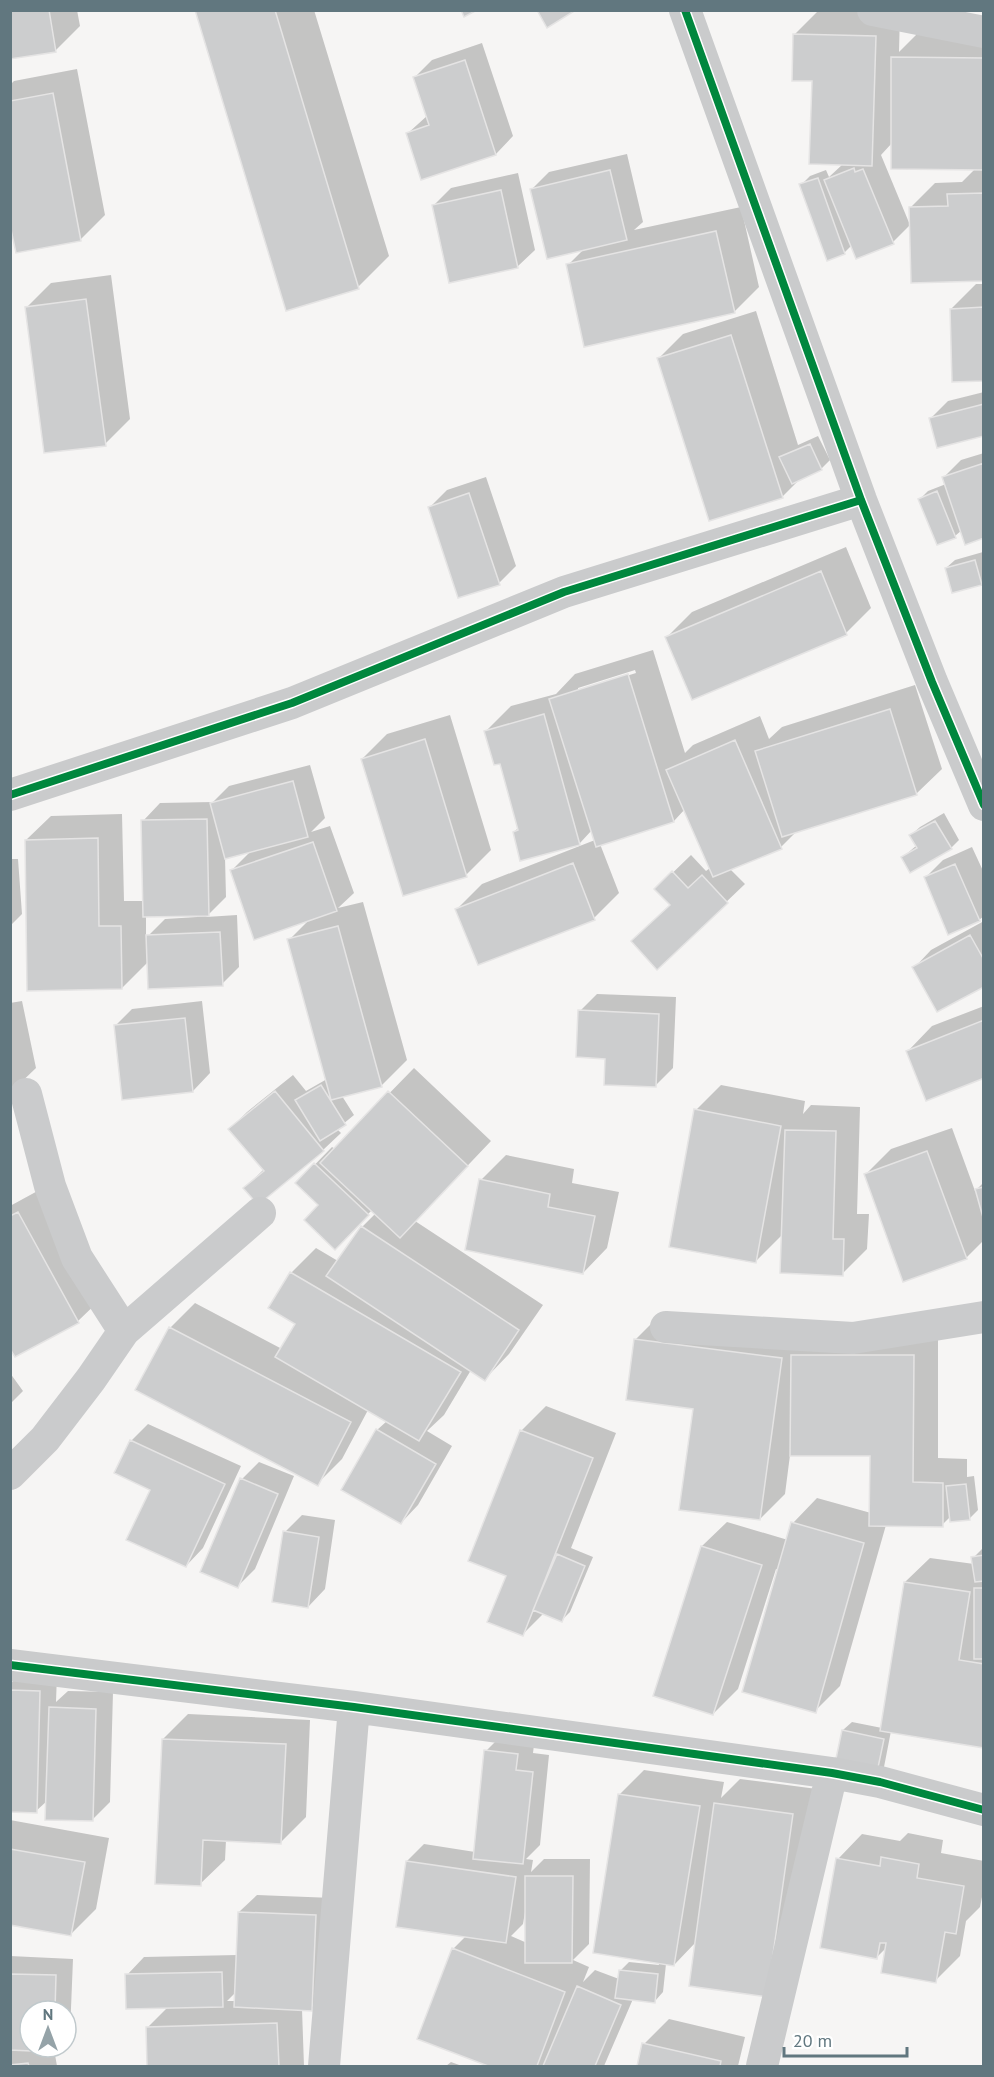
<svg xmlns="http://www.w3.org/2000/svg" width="994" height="2077" font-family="'PT Sans',sans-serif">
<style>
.shadow{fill:#0003;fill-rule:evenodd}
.building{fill:#cccdce;stroke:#e5e4e4;stroke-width:1.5}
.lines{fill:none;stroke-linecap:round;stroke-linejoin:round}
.minor{stroke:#cacbcc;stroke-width:32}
.cycleway-casing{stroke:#fff;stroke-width:11}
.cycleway{stroke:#00873e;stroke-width:8}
</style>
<rect width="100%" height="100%" fill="#f6f5f4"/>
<!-- shadow -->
<path class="shadow" d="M10,10H77L80,26L55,51Z
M197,10H314L389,256L358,287Z
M819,10L900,12L899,52L918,33H984V279L910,208L935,183L962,182L975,169L892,143L881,155L910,225L893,242L852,245L844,253L801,185L810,176L826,170L829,177L843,164L795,34Z
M482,43L513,136L496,154L407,134L428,115L415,77L432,60Z
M77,69L105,215L80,240L10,216V85L14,81Z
M627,154L643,222L634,230L741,207L759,287L734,312L568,265L584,249L532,189L549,172Z
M518,173L535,250L517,267L434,205L451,188Z
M111,275L130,419L105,444L26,308L51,283Z
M976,284H984V380L951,309Z
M756,311L798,445L818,436L830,460L821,469L800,479L782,497L658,359L683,334Z
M984,392V435L931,418L948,401Z
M984,453V537L962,530L955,536L920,499L928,491L946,484L944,477L961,460Z
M486,477L516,566L499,583L430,507L447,490Z
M846,547L871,608L846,633L667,637L692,612Z
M983,552L984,581L981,584L946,568L955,560Z
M653,650L685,753L693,745L760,716L769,739L782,727L915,685L942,769L917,793L797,831L781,847L730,869L745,884L657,968L671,905L656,889L691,855L706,871L710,868L685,809L674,821L600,844L619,893L594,918L479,963L457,909L482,884L595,840L592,830L580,843L521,859L514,832L519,827L502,762L486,731L511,706L556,694L575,674ZM635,670L636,673L578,691V688Z
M450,715L491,850L466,875L362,759L387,734Z
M310,765L325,818L311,832L330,826L354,893L338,908L363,902L407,1060L382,1085L342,1096L354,1115L337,1129L341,1133L323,1150L245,1188L264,1169L230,1129L247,1112L293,1075L306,1091L327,1079L289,940L309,920L231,871L252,850L225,857L226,897L206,917L237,915L239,967L222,984L149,961L122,988L26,840L51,816L122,814L124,901H144L143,821L160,803L213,802L229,786ZM197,914V917L165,919L146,938V915Z
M944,813L959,840L951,848L903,857L917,845L911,835L920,827Z
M972,847L984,873V916L979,920L925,878L943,860Z
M10,859H18L22,914L10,926Z
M984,921V986L914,968L931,950Z
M597,994L676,997L673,1068L655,1086L606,1057L580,1011Z
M22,1001L36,1068L10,1093V1003Z
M202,1001L210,1073L193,1091L115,1026L132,1009Z
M984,1006V1078L908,1051L932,1026Z
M414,1068L491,1141L415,1221L543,1305L509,1354L485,1379L471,1370L444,1415L427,1431L452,1446L418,1505L401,1523L377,1430L387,1421L368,1410L342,1459L317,1484L170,1328L195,1303L282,1349L297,1323L291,1273L316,1248L338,1261L362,1227L376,1213L372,1210L335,1248L320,1205L297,1183L332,1147L335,1149Z
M721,1085L805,1101L803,1114L811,1105L860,1107L857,1214H869L867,1249L842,1274L783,1234L755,1262L696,1110Z
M952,1128L975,1191L984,1182V1240L966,1258L866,1174L891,1149Z
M506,1155L574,1169L572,1183L619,1192L607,1248L583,1273L481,1180Z
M43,1188L103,1297L78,1321L10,1346V1206Z
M660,1315L938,1331V1458L967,1459V1477L974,1476L978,1510L969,1519L950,1517L942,1525H886L840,1686L815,1711L779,1570L776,1569L738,1689L713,1714L655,1695L702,1546L727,1522L788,1540L793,1523L817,1498L871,1513V1455H790L785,1494L760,1519L695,1407L635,1340Z
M10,1373L23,1391L10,1404Z
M546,1406L616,1433L571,1548L593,1557L570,1612L562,1620L544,1613L523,1634L508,1575L521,1431Z
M148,1424L241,1466L203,1548L186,1566L131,1441Z
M259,1462L294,1476L255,1569L238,1586L242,1479Z
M302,1515L335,1520L325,1589L308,1607L285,1532Z
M982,1549H984V1746L891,1731L884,1767L875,1775L843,1730L852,1722L882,1728L905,1582L930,1558L974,1564L973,1558Z
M21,1674H57L56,1702L68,1691L113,1692L110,1802L92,1820L47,1801L36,1811L10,1810V1684Z
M188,1714L310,1720L306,1817L281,1842L226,1840L225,1860L200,1884L163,1739Z
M503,1734L535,1737L533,1753L549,1755L540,1845L526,1859L533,1860L531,1872L544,1859H590L589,1944L573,1960L589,1967L583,1982L595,1970L619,1979L620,1971L629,1962L659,1965L619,1795L644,1770L724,1782L721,1798L740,1779L817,1789L791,1971L696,1942L674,1965L666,1964L663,1992L655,2001L633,1999L604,2066H493L418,2039L453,1949L466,1936L407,1861L424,1844L475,1852L486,1751ZM525,1912H527V1943L511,1936L523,1924Z
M10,1820L109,1838L96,1909L71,1934L10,1923Z
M908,1833L943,1840L941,1853L984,1861V1887L980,1907L966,1921L960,1956L935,1981L887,1947L877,1957L838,1859L862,1834L900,1841Z
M257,1895L333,1898L329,1992L312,2009H302L304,2066H148L147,2028L169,2006L127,1975L144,1957L237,1955L239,1912ZM236,1992L235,2001H227Z
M10,1956L73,1959L70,2033L66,2037V2011H30V2047H56L54,2049L57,2066H10Z
M669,2019L745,2037L738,2066H638L644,2044Z
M451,2062L462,2066H446Z"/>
<!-- building -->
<path class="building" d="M10,10H49L56,52L10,59Z
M195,10H275L359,289L286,311Z
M461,10H477L464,17Z
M537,10H576L547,28Z
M793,34L876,36L872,166L809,164L812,81H792Z
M891,57L984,58V170L891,169Z
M465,60L496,155L421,180L406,133L429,125L413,77Z
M53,93L81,241L16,253L10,225V101Z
M854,168L855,172L863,169L894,244L856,259L824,180Z
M610,170L627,240L547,259L530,189Z
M818,178L845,254L827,261L799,184Z
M501,190L518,268L449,283L432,205Z
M984,193V281L911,283L909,207L948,206L947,194Z
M716,231L735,313L584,347L566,264Z
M86,299L106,446L44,453L25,307Z
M984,307V381L952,382L950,309Z
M731,335L783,498L709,521L657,358Z
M984,404V436L937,448L929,418Z
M810,444L822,470L792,484L779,457Z
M984,463V538L965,545L942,477Z
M937,491L956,538L937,545L918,499Z
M469,493L500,585L458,598L428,507Z
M975,560L982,585L952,593L945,568Z
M821,571L847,635L692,700L665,637Z
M628,674L674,822L596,847L549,699Z
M890,709L917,795L782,837L755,751Z
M544,714L580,845L520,861L513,832L518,830L500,764L494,765L484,731Z
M425,739L467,877L403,896L361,759Z
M735,740L782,849L713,877L666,770Z
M293,781L308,837L225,859L210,803Z
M207,819L209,916L143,917L141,820Z
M935,821L952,849L910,873L901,857L917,848L909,835Z
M98,838L99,926H121L122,989L27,991L25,840Z
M313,842L337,911L254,940L230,870Z
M573,863L595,920L478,965L455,909Z
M955,864L980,921L948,935L924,877Z
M672,871L688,888L702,875L728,903L657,970L631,941L670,905L654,889Z
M338,926L382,1087L331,1100L287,939Z
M220,932L223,986L148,989L146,935Z
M970,935L984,960V987L937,1012L912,967Z
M578,1010L659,1014L656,1087L604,1085L605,1059L576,1057Z
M185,1018L193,1092L122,1100L114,1025Z
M984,1020V1082L982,1079L926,1101L906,1051Z
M321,1085L346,1125L320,1141L295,1100Z
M275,1091L324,1151L258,1205L243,1188L264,1171L228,1129Z
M388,1091L468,1166L400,1238L320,1163Z
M694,1109L781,1126L756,1263L669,1247Z
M785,1130L836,1131L833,1239H844L843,1276L780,1273Z
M927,1151L967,1259L903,1282L864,1174Z
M314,1163L369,1215L335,1250L304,1220L318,1205L295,1183Z
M479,1179L550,1194L548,1207L595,1216L583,1274L465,1250Z
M984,1187V1221L975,1189Z
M18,1212L79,1323L15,1357L10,1349V1216Z
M361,1226L519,1330L485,1381L326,1276Z
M290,1272L461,1372L419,1441L275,1357L295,1324L268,1308Z
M169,1327L351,1422L318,1486L135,1390Z
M634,1339L782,1358L760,1520L679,1510L693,1409L626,1400Z
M791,1355H914L913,1482L943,1483V1527L869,1526L870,1456H790Z
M376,1429L436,1464L401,1524L341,1490Z
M520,1430L593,1458L523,1636L487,1622L506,1576L468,1561Z
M130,1440L225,1484L186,1567L126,1540L150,1490L114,1473Z
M240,1478L278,1494L238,1588L200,1572Z
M966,1484L970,1520L950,1522L946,1486Z
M791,1522L864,1543L816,1713L742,1692Z
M283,1531L319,1537L308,1608L272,1602Z
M701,1546L762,1565L713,1715L653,1696Z
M557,1554L585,1566L562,1622L533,1610Z
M984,1555V1581L975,1582L971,1557Z
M904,1582L970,1592L959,1660L984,1664V1748L880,1731Z
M974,1588H984V1659H974Z
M10,1690L40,1691L37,1813L10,1812Z
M49,1707L96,1709L93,1821L45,1820Z
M842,1730L884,1739L876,1777L834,1768Z
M162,1739L286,1744L281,1844L203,1840L201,1886L155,1884Z
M484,1750L518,1754L516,1770L533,1772L523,1864L473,1859Z
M618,1794L700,1806L674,1966L593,1953Z
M714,1803L793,1814L767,1997L689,1986Z
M10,1849L85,1862L71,1936L10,1925Z
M881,1857L919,1864L917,1878L964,1886L956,1934L945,1932L936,1983L881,1973L886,1943H880L877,1959L820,1948L836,1858L880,1866Z
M406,1861L516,1877L506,1943L396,1927Z
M525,1876H573L572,1963H525Z
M238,1912L316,1915L312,2011L234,2007Z
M452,1948L565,1992L537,2066H488L417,2039Z
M619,1970L658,1974L655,2003L615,1998Z
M222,1972L223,2007L126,2009L125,1974Z
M10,1974L56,1975L55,2011H30V2047H54L53,2052L10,2050Z
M577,1986L621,2005L595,2066H543Z
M277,2023L279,2066H147L146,2027Z
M642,2043L721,2061L720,2066H637Z
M28,2063L29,2066H10V2065Z"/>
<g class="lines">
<!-- minor -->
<path class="minor" d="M685,10L861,500L932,682L984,805
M873,10L984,32
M10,795L292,703L564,592L861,500
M666,1327L853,1338L984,1317
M124,1331L260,1213
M10,1474L45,1439L91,1379L124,1331L77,1258L50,1186L26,1094
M10,1665L354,1707L832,1773L880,1782L984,1810
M324,2066L354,1707
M762,2066L832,1773"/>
<!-- cycleway casing -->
<g class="cycleway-casing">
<path id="cycleway" d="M685,10L861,500L932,682L984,805
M10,795L292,703L564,592L861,500
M10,1665L354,1707L832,1773L880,1782L984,1810"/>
</g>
<!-- cycleway -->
<use href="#cycleway" class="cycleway"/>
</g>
<!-- border -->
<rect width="994" height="2077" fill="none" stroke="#61777f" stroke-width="24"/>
<!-- north arrow -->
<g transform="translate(48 2029)"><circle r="28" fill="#ffffff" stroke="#c0c9cc" stroke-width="1.5"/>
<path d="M0-4.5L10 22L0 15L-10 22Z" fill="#95a3a8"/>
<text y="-9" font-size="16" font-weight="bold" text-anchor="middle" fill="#61777f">N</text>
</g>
<!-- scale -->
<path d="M784 2047v9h123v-9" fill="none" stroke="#61777f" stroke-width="3"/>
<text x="793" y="2047" font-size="18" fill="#61777f" stroke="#ffffff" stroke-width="4.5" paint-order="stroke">20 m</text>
</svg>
